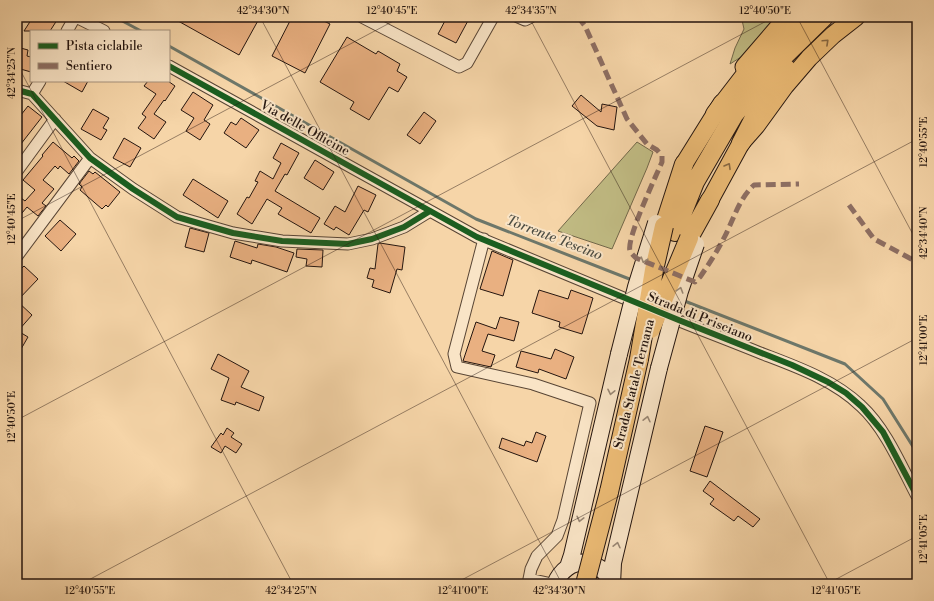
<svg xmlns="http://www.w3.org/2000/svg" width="934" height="601" font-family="'Libre Bodoni',serif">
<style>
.green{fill:#c1bc84;stroke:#72684a}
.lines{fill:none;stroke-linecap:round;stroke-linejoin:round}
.stream{stroke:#6d776a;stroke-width:3}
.building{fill:#e9b081;stroke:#24150f}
.minor-casing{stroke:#584535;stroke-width:13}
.secondary-casing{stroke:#24150f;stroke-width:18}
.primary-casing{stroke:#24150f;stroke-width:19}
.trunk-casing{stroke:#24150f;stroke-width:20}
.minor{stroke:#f9e4c6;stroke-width:11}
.secondary{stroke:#f9e4c6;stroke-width:16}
.primary{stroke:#ebba74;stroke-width:17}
.trunk{stroke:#ebba74;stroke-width:18}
.secondary-bridge-casing{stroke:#24150f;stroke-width:18;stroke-linecap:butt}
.trunk-bridge-casing{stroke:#24150f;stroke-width:20;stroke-linecap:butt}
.secondary-bridge{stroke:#f9e4c6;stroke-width:16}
.trunk-bridge{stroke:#ebba74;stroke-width:18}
.quiet{stroke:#8d6e63;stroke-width:5;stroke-dasharray:10 5;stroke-linecap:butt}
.cycleway-casing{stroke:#f9e4c6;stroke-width:8}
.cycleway{stroke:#1b5e20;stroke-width:6}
.oneway{stroke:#886842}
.oneway2{stroke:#998774}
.ticks{fill:none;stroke:#24150f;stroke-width:1;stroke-opacity:0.45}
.labels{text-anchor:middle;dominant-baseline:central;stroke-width:4;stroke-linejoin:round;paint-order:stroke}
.street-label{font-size:13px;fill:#24150f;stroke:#f9e4c6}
.water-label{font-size:14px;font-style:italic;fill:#4e4e44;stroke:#f9e4c6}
.neatline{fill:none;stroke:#24150f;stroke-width:1.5}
.ticks-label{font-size:10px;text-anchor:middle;fill:#24150f}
</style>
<rect width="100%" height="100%" fill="#f6d5a8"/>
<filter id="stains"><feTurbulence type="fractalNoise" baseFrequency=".005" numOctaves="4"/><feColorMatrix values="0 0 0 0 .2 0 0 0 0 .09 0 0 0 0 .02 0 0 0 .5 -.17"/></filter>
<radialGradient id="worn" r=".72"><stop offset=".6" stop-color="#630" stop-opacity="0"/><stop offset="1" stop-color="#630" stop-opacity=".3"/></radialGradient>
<!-- green -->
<path class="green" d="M725,17H775L752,50L730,64L735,48L744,29L742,20Z
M637,142L653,152L647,168L612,249L558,231Z"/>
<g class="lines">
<!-- stream -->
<path class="stream" d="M115,17L141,31
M169,46L476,219L632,280
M682,300L845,364L883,399L917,453"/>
</g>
<!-- building -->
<path class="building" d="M33,17H59L50,31H24Z
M171,17H260L239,55Z
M292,17H316L330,24L305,73L272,56Z
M447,17H470L456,43L438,34Z
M347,37L376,54L378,51L400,64L397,71L407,77L398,92L389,87L369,120L350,109L354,102L320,82Z
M17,47L28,50L27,56L31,57V72L17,68Z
M63,81H88L82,92Z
M148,81H168L175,86L165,101L164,100L154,114L166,122L154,139L138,128L146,117L142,114L156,94L144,86Z
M193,92L213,105L204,120L210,124L200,140L186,131L194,118L181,110Z
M581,95L601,112L602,104L617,107L614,130L597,126L572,106Z
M28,106L42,117L17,149V120Z
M93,109L109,118L103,128L107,130L101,140L81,129Z
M424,112L436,121L420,144L407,135Z
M241,118L259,130L246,148L224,133L231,122L236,125Z
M124,138L141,148L130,167L113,158Z
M53,142L72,158L74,156L79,161L69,174L60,166L58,169L55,166L43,180L54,189L42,203L46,206L38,216L27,207L17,219V195L25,201L35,190L23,180L43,156L42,155Z
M281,143L299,153L287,175L285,174L275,191L320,218L311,233L278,214L282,208L267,199L252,224L237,214L247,197L249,198L258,182L255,181L260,171L273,179L281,163L273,158Z
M315,160L334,172L323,190L304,178Z
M89,171L93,174L95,172L120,192L108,207L106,205L102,209L80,190L82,187L79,184Z
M193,179L228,201L218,218L183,195Z
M358,186L376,195L368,212L364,210L349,235L336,227L334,230L324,224L335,206L345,212Z
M60,220L76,234L61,251L45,236Z
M190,228L209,233L204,252L185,247Z
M235,241L257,248L258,244L276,247L294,253L287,272L252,260L251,264L230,257Z
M380,243L405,247L402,270L397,269L390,293L372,287L374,280L367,278L370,268L375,269L378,244Z
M297,249L323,250L322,267L306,266L307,259L296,257Z
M492,251L513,260L503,296L480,289Z
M24,266L38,279L17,301V273Z
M539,290L568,299L571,290L593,298L582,334L559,327L560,322L532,313Z
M17,301L32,315L18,331L28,337L17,356Z
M500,317L519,322L514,341L488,334L482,351L495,355L491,367L463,361L476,322L496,329Z
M555,349L574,357L566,379L539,369L538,373L516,367L521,351L551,359Z
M218,354L249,371L241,387L264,397L259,411L236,402L235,405L221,400L229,378L211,369Z
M705,426L723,432L707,477L690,471Z
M227,428L234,433L231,437L242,444L236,453L225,446L221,453L211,447L221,433L223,435Z
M536,432L546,436L537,462L499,448L502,438L524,446L526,441L532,443Z
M710,481L760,519L753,527L738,516L734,521L710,504L714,499L703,491Z"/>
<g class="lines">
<!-- minor casing -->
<g class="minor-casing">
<path id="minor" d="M76,17L104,31
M362,17L459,67L467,63L493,17
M518,17L525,20L531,17
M67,31L75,17
M169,66L477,237L638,304
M17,90L32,94L90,158L133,189L177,217L233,233L282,241L348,244L372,239L404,227L430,211
M32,94L40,81
M17,171L55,119
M484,239L454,354L457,367L533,384L590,403L563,520L557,536L537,556L531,569L528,584
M17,256L90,158
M667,316C699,329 731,341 763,354C797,367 834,380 861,406C886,429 901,466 917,496
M529,579L552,584"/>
</g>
<!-- secondary casing -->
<g class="secondary-casing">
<path id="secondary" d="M568,567L572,555L619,354
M555,584C567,555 600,556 612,584
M612,584L613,563L659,368"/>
</g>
<!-- primary casing -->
<g class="primary-casing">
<path id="primary" d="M744,67L787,17
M684,164L722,103
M710,200L741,143L756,126L785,86L809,58L833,35L856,17"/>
</g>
<!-- trunk casing -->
<g class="trunk-casing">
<path id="trunk" d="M715,114L745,75L795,26L814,17
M741,143L760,106L786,68
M664,226L684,164
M675,232L695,182L734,115L770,70L824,17
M689,238L710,200
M609,492L639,359"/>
</g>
<!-- minor -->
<use href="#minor" class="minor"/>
<!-- secondary -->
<use href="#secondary" class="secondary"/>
<!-- primary -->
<use href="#primary" class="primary"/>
<!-- trunk -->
<use href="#trunk" class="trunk"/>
<!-- secondary-bridge casing -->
<g class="secondary-bridge-casing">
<path id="secondary-bridge" d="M619,354L636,287L656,223
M659,368L680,291L696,244"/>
</g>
<!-- trunk-bridge casing -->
<g class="trunk-bridge-casing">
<path id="trunk-bridge" d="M651,329L689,238
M639,359L654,270L664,226
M585,584L609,492"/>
</g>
<!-- secondary-bridge -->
<use href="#secondary-bridge" class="secondary-bridge"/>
<!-- trunk-bridge -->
<use href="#trunk-bridge" class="trunk-bridge"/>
<!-- quiet -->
<path class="quiet" d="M578,17L585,26L627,119L647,144L657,150L662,156V162C656,176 626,239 630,251C631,253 634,256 636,258L695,282L700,277C709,264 718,250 725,236C734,218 739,199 754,185L799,184
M849,205L874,239L917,262"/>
<!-- cycleway casing -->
<g class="cycleway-casing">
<path id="cycleway" d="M169,66L477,237L681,321L792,365L828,382L846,393L862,407L883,432L917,496
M17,90L32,94L90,158L133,189L177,217L233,233L282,241L348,244L372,239L404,227L430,211"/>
</g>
<!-- cycleway -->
<use href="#cycleway" class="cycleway"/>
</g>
<!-- one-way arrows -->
<defs><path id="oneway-chevron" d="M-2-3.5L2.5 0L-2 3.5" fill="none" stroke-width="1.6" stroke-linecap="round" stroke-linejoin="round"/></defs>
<g class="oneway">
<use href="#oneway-chevron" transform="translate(826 42) rotate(-43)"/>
<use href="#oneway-chevron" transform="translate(728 166) rotate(-60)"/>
</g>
<g class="oneway2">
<use href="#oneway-chevron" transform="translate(644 260) rotate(107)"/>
<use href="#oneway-chevron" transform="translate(680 290) rotate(-73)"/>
<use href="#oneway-chevron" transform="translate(611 392) rotate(102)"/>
<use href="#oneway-chevron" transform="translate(647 419) rotate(-77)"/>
<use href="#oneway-chevron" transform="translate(580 519) rotate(104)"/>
<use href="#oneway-chevron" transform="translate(617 545) rotate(-77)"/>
</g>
<!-- ticks -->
<path class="ticks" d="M260,17L562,584M529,17L830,584M797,17L917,242M17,23L28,17M17,64L293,584M17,221L401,17M17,420L774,17M17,569L25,584M81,584L917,139M454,584L917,338M827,584L917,536"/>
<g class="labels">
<!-- street labels -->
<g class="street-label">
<text transform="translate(305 128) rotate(29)">Via delle Officine</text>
<text transform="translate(700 317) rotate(22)">Strada di Prisciano</text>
<text transform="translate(634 384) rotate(-76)">Strada Statale Ternana</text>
</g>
<!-- water labels -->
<g class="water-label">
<text transform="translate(554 238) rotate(21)">Torrente Tescino</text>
</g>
</g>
<!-- margin -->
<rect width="934" height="601" fill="none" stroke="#f6d5a8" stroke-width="44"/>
<!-- legend -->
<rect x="30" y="30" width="140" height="52" fill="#f9e4c6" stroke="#a4917d"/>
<rect x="38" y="43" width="20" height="6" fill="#1b5e20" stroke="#a4917d"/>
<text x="66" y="50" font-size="12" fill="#24150f">Pista ciclabile</text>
<rect x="38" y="63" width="20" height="6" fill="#8d6e63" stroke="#a4917d"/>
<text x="66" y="70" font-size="12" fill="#24150f">Sentiero</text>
<rect x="22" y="22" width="890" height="557" class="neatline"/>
<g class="ticks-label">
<text x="263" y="14">42°34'30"N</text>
<text x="392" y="14">12°40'45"E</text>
<text x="531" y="14">42°34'35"N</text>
<text x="765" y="14">12°40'50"E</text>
<text transform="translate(11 73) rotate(-90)" y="4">42°34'25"N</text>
<text transform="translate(923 142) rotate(-90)" y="4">12°40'55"E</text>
<text transform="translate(11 219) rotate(-90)" y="4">12°40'45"E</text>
<text transform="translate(923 233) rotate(-90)" y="4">42°34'40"N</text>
<text transform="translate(923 340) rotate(-90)" y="4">12°41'00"E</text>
<text transform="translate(11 417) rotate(-90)" y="4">12°40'50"E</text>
<text transform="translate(923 539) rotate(-90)" y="4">12°41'05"E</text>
<text x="90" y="594">12°40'55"E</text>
<text x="291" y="594">42°34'25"N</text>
<text x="463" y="594">12°41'00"E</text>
<text x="559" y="594">42°34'30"N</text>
<text x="836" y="594">12°41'05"E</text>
</g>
<rect width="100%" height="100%" filter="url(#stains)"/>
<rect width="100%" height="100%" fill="url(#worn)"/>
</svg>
